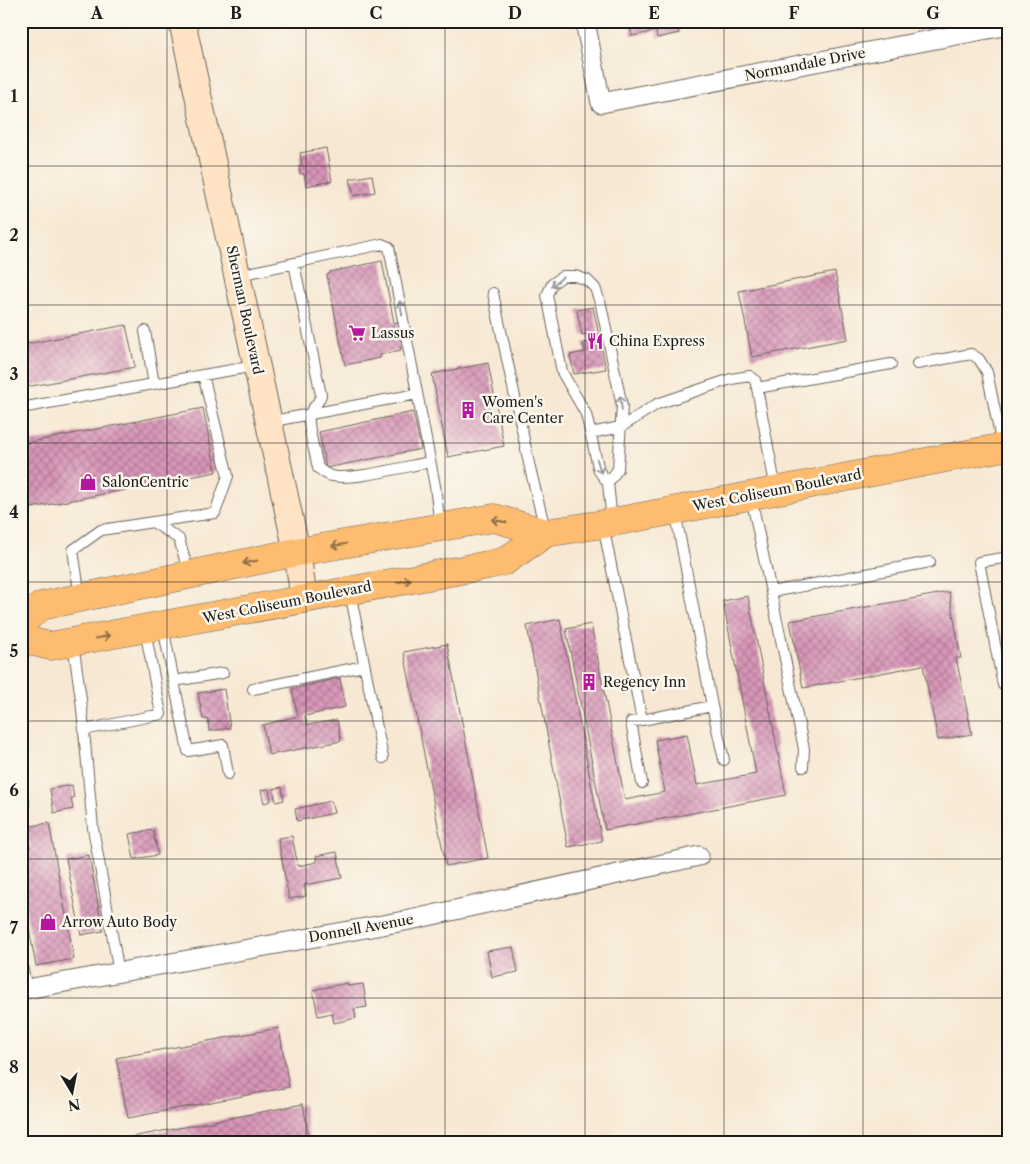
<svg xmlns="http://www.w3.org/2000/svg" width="1030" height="1164" font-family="'Libre Caslon Text',serif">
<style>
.building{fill:url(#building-cross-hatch)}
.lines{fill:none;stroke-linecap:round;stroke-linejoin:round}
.lane-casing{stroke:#69635c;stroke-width:12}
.street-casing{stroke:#69635c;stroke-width:21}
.secondary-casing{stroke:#69635c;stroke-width:28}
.highway-casing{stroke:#69635c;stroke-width:29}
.lane{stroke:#fff;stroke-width:10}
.street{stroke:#fff;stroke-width:19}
.secondary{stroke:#fee4c5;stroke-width:26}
.highway{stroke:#fdbc6f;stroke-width:28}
.oneway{stroke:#999}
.oneway2{stroke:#8c6c46}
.grid{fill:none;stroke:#1c1c1c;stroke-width:1;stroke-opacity:0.55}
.labels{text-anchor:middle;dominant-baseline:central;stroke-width:5;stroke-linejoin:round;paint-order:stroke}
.street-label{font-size:14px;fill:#1c1c1c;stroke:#fbf7ec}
.poi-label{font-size:14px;fill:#1c1c1c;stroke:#fbf7ec;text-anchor:start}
.neatline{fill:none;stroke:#1c1c1c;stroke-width:2}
.grid-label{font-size:16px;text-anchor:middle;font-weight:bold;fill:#1c1c1c}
</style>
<defs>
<pattern id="building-cross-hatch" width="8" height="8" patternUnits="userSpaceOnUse" patternTransform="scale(1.25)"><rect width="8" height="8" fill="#d996b9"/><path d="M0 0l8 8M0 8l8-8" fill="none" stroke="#af7a96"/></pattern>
</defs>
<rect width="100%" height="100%" fill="#fbf7ec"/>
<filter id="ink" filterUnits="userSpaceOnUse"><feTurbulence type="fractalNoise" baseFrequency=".02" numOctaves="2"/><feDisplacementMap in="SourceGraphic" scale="10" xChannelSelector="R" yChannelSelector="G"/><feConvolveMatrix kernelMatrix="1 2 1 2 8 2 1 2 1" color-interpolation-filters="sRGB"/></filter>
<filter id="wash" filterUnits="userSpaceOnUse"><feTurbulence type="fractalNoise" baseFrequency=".0096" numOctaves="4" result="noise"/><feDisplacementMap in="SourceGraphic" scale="20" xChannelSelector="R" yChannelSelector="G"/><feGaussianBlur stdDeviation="1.12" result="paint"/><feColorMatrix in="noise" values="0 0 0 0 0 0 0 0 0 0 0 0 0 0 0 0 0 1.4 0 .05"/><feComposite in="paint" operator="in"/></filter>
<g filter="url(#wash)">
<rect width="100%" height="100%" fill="#f7e8d3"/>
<g id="blocks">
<!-- building -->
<path class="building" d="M629,21H677L679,33L657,38L656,31L632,36Z
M688,21H708V22L689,26Z
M709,21H738V23L711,28Z
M326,148L332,181L306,186L304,174H300L299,166L302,165L300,153Z
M372,175L375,192L354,196L350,179Z
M382,261L394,323L398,322L403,345L400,346L401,350L380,355V358L345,365L327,275L330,274V272Z
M835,272L848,339L752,357L739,291Z
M593,307L606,369L574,374L570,355L585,352L583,343L589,342L588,334L582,335L577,310Z
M126,325L135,367L21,388V345Z
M488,363L504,446L448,457L432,374Z
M203,408L216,472L21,510V444Z
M413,412L421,449L326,468L319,432Z
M949,592L961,658H956L972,734L938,740L923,665L803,688L790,621Z
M748,596L786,795L605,830L566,629L591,624L625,800L665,792L655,740L687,734L697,785L756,774L723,601Z
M560,619L602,841L568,847L527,626Z
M447,644L488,858L446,866L404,652Z
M340,678L345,707L305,716L307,725L337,720L341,741L269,755L263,725L298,716L292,689Z
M224,689L230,728L209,731L208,719H203L198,693Z
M72,785L74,798H71L73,809L54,813L50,789Z
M282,787L284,800L276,802L273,789Z
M269,789L271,801L264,803L261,790Z
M331,801L334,813L297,821L295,809Z
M49,823L74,959L36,966L21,885V872L28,871L24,849L30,848L26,827Z
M153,830L158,855L134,859L129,834Z
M292,836L298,866L317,862L316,856L337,852L342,878L304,885L306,896L289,899L278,838Z
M89,855L103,931L81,935L66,859Z
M513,947L518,972L492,977L487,951Z
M347,983L348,986L363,984L367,1007L354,1009L356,1018L334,1023L332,1013L318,1016L313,990Z
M279,1028L289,1087L128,1118L116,1058Z
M303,1104L310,1143H106V1142Z"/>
</g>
</g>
<g filter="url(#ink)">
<use href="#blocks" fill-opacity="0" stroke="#69635c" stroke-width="1"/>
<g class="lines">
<!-- lane casing -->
<g class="lane-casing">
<path id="lane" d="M294,263L321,395C319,404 311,408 309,416C307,426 316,456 318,468C323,472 326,475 332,476C352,481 407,466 430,462
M239,275L382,244L389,247L435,486L440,526
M493,293L530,468L545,529
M145,331L154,384
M917,364L971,354L979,359L987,372L1002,445
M757,388L891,364
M21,408L203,375
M268,422L417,394
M591,433L621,427L657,404L731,379L750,376L755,380L757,388L776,490
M608,483L618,469L622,406L601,305L595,288L587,280L575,276H563L552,284L547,295L562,372L586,414L599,471L608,483L612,521
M751,497L804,749L803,767
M675,511L712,706
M153,522L215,513L228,476L203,375L255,366
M603,525L642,720L631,722L642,783
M1009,557L979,562L1003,685L1009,687
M350,592L383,758
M771,592L930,562
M80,597L73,550L101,530L153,522L179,539L189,574
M163,627L188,751L223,745L228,774
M73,643L81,699L93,828L119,973
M174,681L223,673
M253,689L364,666
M642,720L712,706L724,760
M84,730L161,714L145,630
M21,790L24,804L21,807
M21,961L27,989"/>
</g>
<!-- street casing -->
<g class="street-casing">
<path id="street" d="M585,21L601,103L1009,25
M21,990L410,920L699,856"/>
</g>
<!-- secondary casing -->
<g class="secondary-casing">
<path id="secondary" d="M182,21L297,552L304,599"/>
</g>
<!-- highway casing -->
<g class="highway-casing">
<path id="highway" d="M21,623L41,606L297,552L494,518L546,533L603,524L1009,446
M21,639L50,646L488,565L505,561L546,533"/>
</g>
<!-- lane -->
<use href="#lane" class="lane"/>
<!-- street -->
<use href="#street" class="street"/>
<!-- secondary -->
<use href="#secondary" class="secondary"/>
<!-- highway -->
<use href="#highway" class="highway"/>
</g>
<!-- one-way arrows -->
<defs><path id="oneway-shaft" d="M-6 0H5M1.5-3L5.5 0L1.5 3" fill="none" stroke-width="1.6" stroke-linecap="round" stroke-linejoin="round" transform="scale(1.25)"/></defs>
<g class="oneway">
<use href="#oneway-shaft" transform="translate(557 282) rotate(138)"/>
<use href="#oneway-shaft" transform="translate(401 308) rotate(-101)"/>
<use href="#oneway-shaft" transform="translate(621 403) rotate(-97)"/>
<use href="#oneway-shaft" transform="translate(599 466) rotate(73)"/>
</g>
<g class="oneway2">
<use href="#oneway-shaft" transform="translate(499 521) rotate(-170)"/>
<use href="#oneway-shaft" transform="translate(339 545) rotate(170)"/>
<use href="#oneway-shaft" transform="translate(250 562) rotate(168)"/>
<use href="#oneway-shaft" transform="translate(404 581) rotate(-11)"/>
<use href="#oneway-shaft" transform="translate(103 637) rotate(-11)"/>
</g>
</g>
<!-- grid -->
<path class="grid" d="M167,21V1143M306,21V1143M445,21V1143M585,21V1143M724,21V1143M863,21V1143M21,166H1009M21,305H1009M21,443H1009M21,582H1009M21,721H1009M21,859H1009M21,998H1009"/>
<!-- icons -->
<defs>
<g id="supermarket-bare" transform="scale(1.35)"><path d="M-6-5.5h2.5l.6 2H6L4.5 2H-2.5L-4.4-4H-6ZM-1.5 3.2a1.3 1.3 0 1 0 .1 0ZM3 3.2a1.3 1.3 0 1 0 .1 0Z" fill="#b5179e" stroke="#fbf7ec" stroke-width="2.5" paint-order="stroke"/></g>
<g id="restaurant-bare" transform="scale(1.35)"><path d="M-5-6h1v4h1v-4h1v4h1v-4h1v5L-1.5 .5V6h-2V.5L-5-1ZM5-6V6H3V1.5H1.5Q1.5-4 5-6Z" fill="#b5179e" stroke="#fbf7ec" stroke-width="2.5" paint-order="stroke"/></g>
<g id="building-bare" transform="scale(1.35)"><path d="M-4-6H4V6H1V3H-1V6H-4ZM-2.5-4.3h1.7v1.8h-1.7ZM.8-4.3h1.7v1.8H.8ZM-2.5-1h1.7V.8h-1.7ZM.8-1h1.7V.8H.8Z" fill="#b5179e" stroke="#fbf7ec" stroke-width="2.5" paint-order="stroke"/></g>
<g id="shop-bare" transform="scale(1.35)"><path d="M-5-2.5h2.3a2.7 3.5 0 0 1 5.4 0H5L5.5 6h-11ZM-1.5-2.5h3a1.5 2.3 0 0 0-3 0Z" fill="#b5179e" stroke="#fbf7ec" stroke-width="2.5" paint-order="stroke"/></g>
</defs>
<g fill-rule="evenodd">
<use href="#supermarket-bare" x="357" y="333"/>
<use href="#restaurant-bare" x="595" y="341"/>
<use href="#building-bare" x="468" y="410"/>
<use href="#shop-bare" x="88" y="482"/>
<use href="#building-bare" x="589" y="682"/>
<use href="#shop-bare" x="48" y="922"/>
</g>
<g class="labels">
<!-- street labels -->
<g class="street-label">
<text transform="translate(805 64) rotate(-11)">Normandale Drive</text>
<text transform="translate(245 310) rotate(78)">Sherman Boulevard</text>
<text transform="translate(777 490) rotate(-11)">West Coliseum Boulevard</text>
<text transform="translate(287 602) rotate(-11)">West Coliseum Boulevard</text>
<text transform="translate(361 928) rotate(-10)">Donnell Avenue</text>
</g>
<!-- poi labels -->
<g class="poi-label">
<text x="371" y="333">Lassus</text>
<text x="609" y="341">China Express</text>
<text x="482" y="402">Women's<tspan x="482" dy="16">Care Center</tspan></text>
<text x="102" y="482">SalonCentric</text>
<text x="603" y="682">Regency Inn</text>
<text x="62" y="922">Arrow Auto Body</text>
</g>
</g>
<!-- margin -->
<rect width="1030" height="1164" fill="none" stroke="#fbf7ec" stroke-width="55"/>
<!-- north arrow -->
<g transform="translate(72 1092) rotate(170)" stroke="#fbf7ec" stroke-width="4" paint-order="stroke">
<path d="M0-4L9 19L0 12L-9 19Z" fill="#1c1c1c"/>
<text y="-8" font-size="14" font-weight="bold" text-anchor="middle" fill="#1c1c1c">N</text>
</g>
<rect x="28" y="28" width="974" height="1108" class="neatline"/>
<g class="grid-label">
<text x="97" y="19">A</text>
<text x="236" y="19">B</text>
<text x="376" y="19">C</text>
<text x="515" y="19">D</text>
<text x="654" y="19">E</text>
<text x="794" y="19">F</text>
<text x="933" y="19">G</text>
<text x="14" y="102">1</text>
<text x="14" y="241">2</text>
<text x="14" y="380">3</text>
<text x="14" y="518">4</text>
<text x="14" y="657">5</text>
<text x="14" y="796">6</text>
<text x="14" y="934">7</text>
<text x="14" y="1073">8</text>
</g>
</svg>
